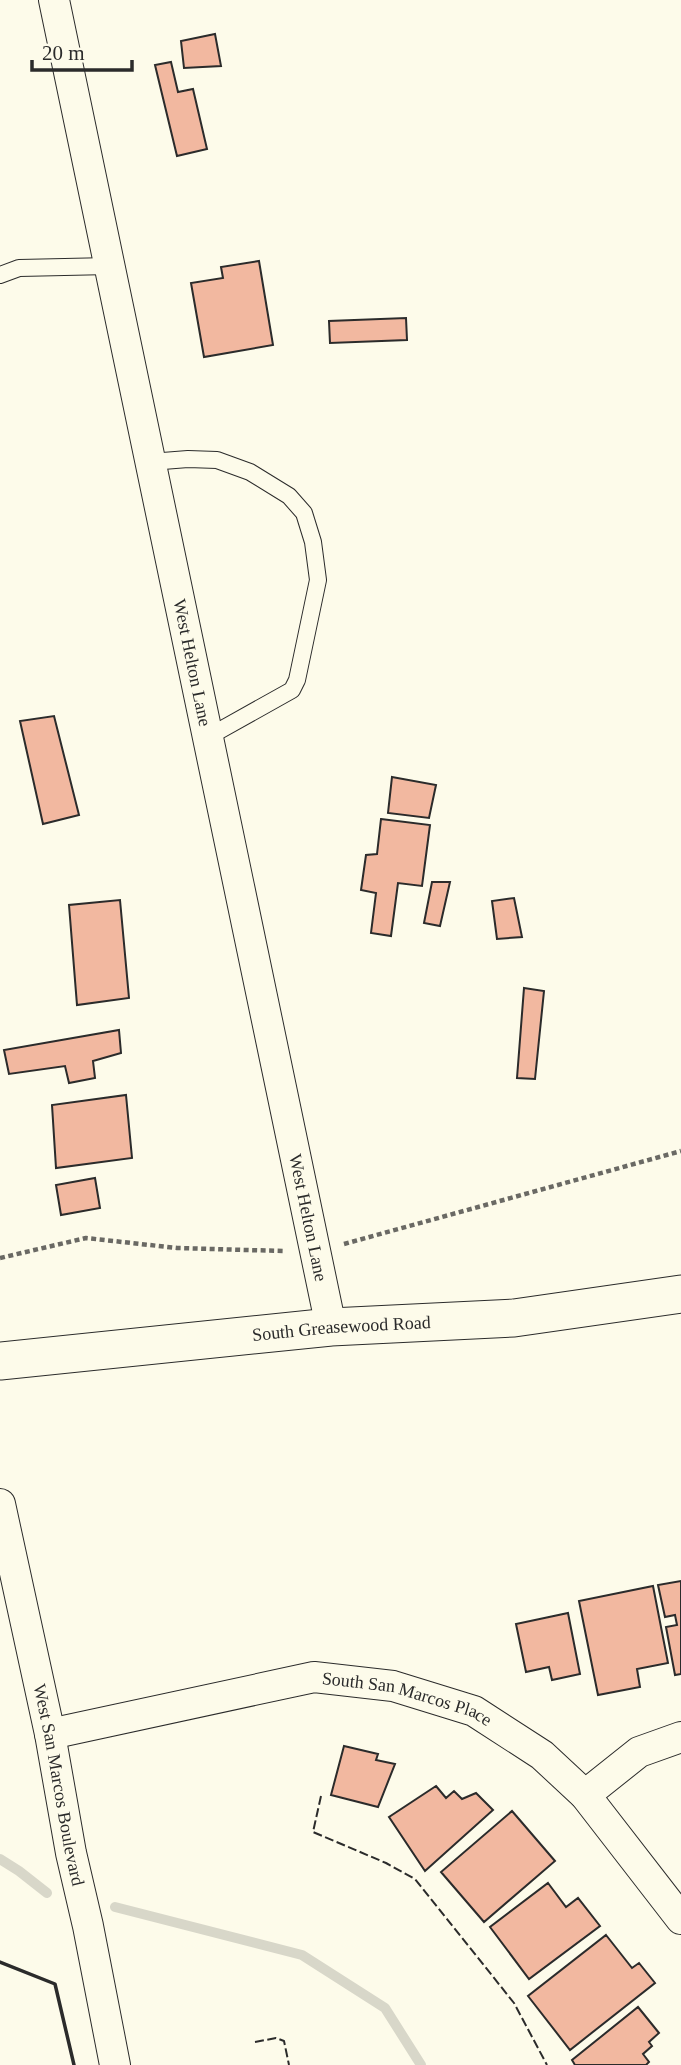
<svg xmlns="http://www.w3.org/2000/svg" width="681" height="2065" font-family="'Times New Roman',serif">
<style>
.lines{fill:none;stroke-linecap:round;stroke-linejoin:round}
.stream{stroke:#d8d7c9;stroke-width:10}
.building{fill:#f2b8a0;stroke:#2b2b2b;stroke-width:2}
.service-casing{stroke:#2b2b2b;stroke-width:18}
.minor-casing{stroke:#2b2b2b;stroke-width:32}
.tertiary-casing{stroke:#2b2b2b;stroke-width:39}
.path{stroke:#6a6964;stroke-width:4.5;stroke-dasharray:5 3.5;stroke-linecap:butt}
.service{stroke:#fdfbea;stroke-width:16}
.minor{stroke:#fdfbea;stroke-width:30}
.tertiary{stroke:#fdfbea;stroke-width:37}
.fence{stroke:#2b2b2b;stroke-width:2;stroke-dasharray:9 3.5;stroke-linecap:butt}
.wall{stroke:#2b2b2b;stroke-width:3.5}
.labels{text-anchor:middle;dominant-baseline:central;stroke-width:5;stroke-linejoin:round;paint-order:stroke}
.street-label{font-size:18px;fill:#2b2b2b;stroke:#fdfbea}
</style>
<rect width="100%" height="100%" fill="#fdfbea"/>
<g class="lines">
<!-- stream -->
<path class="stream" d="M0,1859L19,1871L47,1893
M115,1907L302,1955L385,2008L421,2065"/>
</g>
<!-- building -->
<path class="building" d="M215,34L221,66L184,68L181,41Z
M171,62L178,92L193,89L207,149L177,156L155,65Z
M259,261L273,345L204,357L191,283L223,278L221,267Z
M406,318L407,340L330,343L329,321Z
M54,716L79,815L43,824L20,721Z
M392,777L436,785L429,818L388,813Z
M381,819L430,825L422,886L398,883L391,936L371,933L376,893L361,890L366,855L377,854Z
M432,882H450L440,926L424,923Z
M514,898L522,937L497,939L492,901Z
M120,900L129,998L77,1005L69,905Z
M524,988L544,991L535,1079L517,1078Z
M119,1030L121,1053L93,1061L95,1078L69,1083L65,1066L9,1074L4,1050Z
M126,1095L132,1158L56,1168L52,1105Z
M95,1178L100,1208L61,1215L56,1185Z
M681,1581V1674L675,1675L666,1627L677,1625L675,1615L665,1617L658,1585Z
M653,1586L668,1663L637,1669L640,1687L598,1695L579,1601Z
M568,1613L580,1674L552,1680L549,1667L526,1672L516,1624Z
M344,1746L378,1754L376,1760L395,1764L378,1807L331,1795Z
M436,1786L446,1798L454,1791L462,1799L476,1793L493,1810L425,1871L389,1817Z
M512,1811L555,1861L484,1922L441,1872Z
M548,1883L566,1907L578,1898L600,1926L529,1979L490,1927Z
M606,1935L632,1968L639,1963L655,1983L570,2050L528,1996Z
M638,2007L659,2033L649,2042L652,2046L643,2054L649,2062L646,2065H575L572,2060Z"/>
<g class="lines">
<!-- service casing -->
<g class="service-casing">
<path id="service" d="M0,275L19,268L110,266
M150,462L188,459L217,460L250,472L289,496L304,513L313,542L318,580L297,680L292,690L208,737"/>
</g>
<!-- minor casing -->
<g class="minor-casing">
<g id="minor">
<path id="s1" d="M54,0L331,1327"/>
<path id="s2" d="M0,1504L50,1734L71,1853L88,1926L115,2065"/>
<path id="s3" d="M50,1734L314,1677L393,1686L474,1711L542,1755L585,1795L681,1919"/>
<path d="M585,1795L639,1752L681,1737"/>
</g>
</g>
<!-- tertiary casing -->
<g class="tertiary-casing">
<g id="tertiary">
<path id="s4" d="M0,1361L331,1327L514,1318L681,1294"/>
</g>
</g>
<!-- path -->
<path class="path" d="M344,1244L681,1151
M0,1258L86,1238L177,1248L283,1251"/>
<!-- service -->
<use href="#service" class="service"/>
<!-- minor -->
<use href="#minor" class="minor"/>
<!-- tertiary -->
<use href="#tertiary" class="tertiary"/>
<!-- fence -->
<path class="fence" d="M321,1796L313,1832L386,1863L415,1879L514,2003L547,2065
M255,2042L276,2038L284,2041L289,2065"/>
<!-- wall -->
<path class="wall" d="M0,1962L55,1984L74,2065"/>
</g>
<g class="labels">
<!-- street labels -->
<g class="street-label">
<text stroke="none"><textPath href="#s1" startOffset="677">West Helton Lane</textPath></text>
<text stroke="none"><textPath href="#s1" startOffset="1244">West Helton Lane</textPath></text>
<text stroke="none"><textPath href="#s4" startOffset="343">South Greasewood Road</textPath></text>
<text stroke="none"><textPath href="#s3" startOffset="366">South San Marcos Place</textPath></text>
<text stroke="none"><textPath href="#s2" startOffset="287">West San Marcos Boulevard</textPath></text>
</g>
</g>
<!-- scale -->
<path d="M32 60v10h100v-10" fill="none" stroke="#2b2b2b" stroke-width="3.5"/>
<text x="42" y="60" font-size="21" fill="#2b2b2b" stroke="#fdfbea" stroke-width="5" paint-order="stroke">20 m</text>
</svg>
